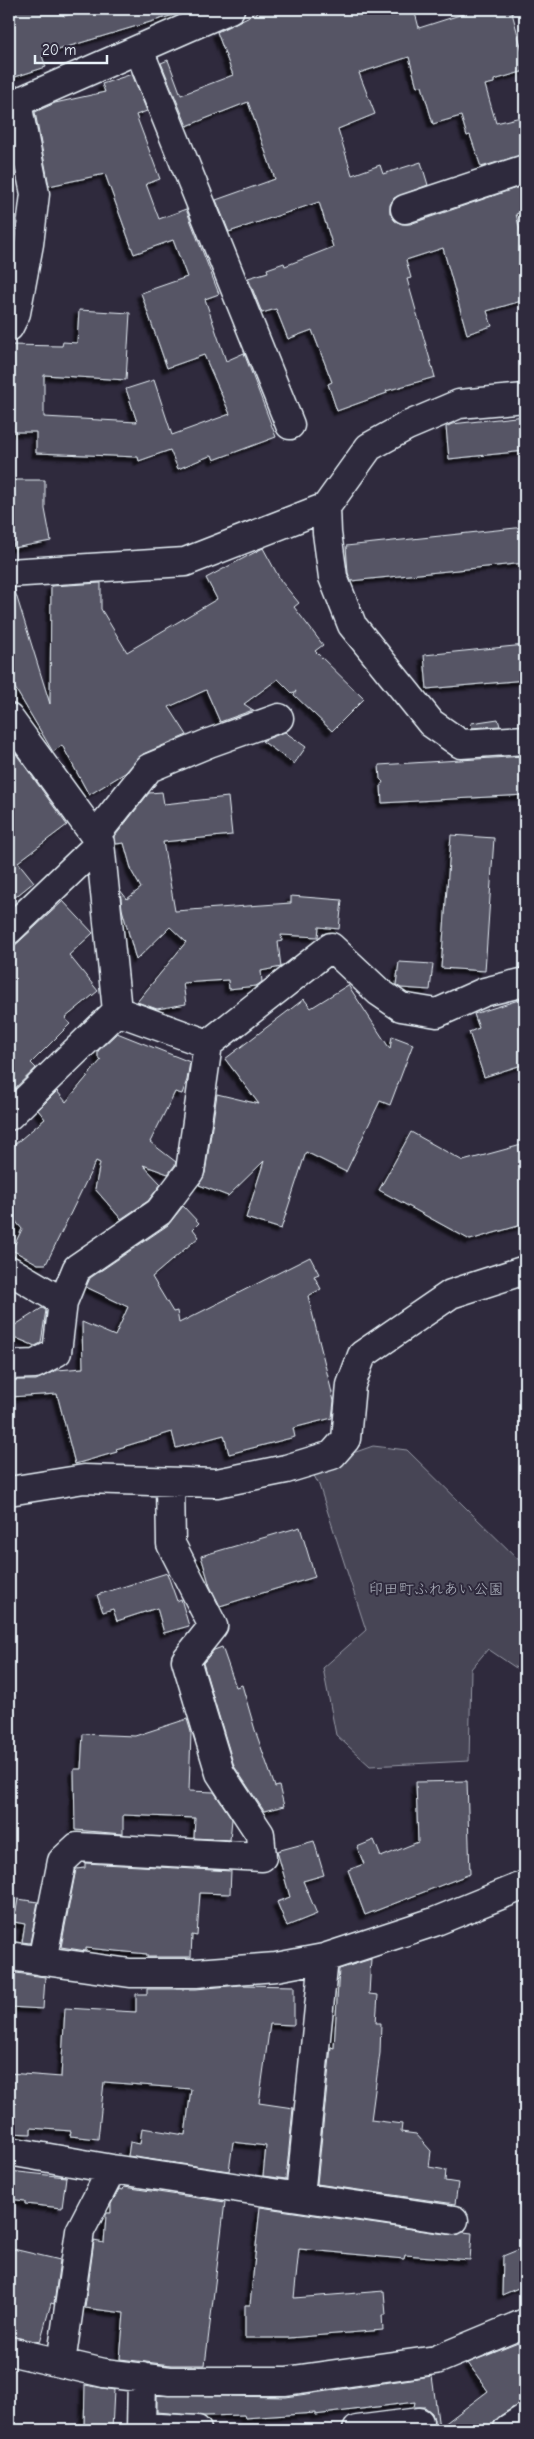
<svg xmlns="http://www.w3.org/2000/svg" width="534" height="2439" font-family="'Comic Neue','Klee One',sans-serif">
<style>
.green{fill:#464455;stroke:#979aa6}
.building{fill:#575565;stroke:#e8f1f8;filter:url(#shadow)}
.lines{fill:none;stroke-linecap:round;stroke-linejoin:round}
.street-casing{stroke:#e8f1f8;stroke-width:31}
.secondary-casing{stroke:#e8f1f8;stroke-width:31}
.street{stroke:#2f2a3d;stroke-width:28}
.secondary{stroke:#2f2a3d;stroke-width:28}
.labels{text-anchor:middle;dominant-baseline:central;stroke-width:4;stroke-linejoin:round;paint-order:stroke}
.park-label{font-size:15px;fill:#afb4bf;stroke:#2f2a3d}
</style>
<defs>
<filter id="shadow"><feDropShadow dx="-4.5" dy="4.5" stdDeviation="1" flood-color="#0009"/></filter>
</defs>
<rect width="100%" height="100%" fill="#2f2a3d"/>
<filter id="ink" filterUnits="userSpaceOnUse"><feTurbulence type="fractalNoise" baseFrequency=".02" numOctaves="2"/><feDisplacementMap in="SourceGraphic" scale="10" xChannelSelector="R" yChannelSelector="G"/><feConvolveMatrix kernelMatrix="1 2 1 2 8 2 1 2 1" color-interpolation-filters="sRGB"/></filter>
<g filter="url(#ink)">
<!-- green -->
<path class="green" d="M373,1446L407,1450L525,1566V1674L488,1649L471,1669L469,1761L370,1766L336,1735L323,1668L366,1630L319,1485L310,1468Z"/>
<!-- building -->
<path class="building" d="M9,9H61L64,16L87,9H176L177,14L67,47L42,56L46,67L9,79Z
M264,9H414L419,28L466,13L465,9H511L525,61V71L494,80V83L485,85L496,123L525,116V154L481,167L470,135L467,136L461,116L433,124L422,86L417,87L409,57L359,73L375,114L338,129L352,175L380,165L383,174L421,162L428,185L394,198L390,205V213L395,221L402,224H410L525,185V211L516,214L525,251V300L487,311L492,326L467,334L443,248L406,260L411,278L407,279L435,377L386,391L387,393L337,411L328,384L332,382L312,330L288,339L276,309L262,313L248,278L268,272L267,269L284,263L285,266L333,247L319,202L229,232L216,200L275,179L248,102L187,126L161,63L168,60L181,95L233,75L217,32Z
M132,74L147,111L136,115L160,179L146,184L159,219L186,209L219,294L205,299L226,361L244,353L276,437L214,460L212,455L178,469L170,450L139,461L138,457L36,453V432H9V345L62,346L63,342L77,343L79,310L130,313L126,380L44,375V417L137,422L126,389L154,380L172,435L230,414L204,355L167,368L141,293L187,277L173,240L134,254L105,174L49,186L35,112L55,103L105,92L102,84Z
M525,416V451L449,459L446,427L452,424Z
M9,480H45V509L51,541L14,548L9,514Z
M525,527V563L351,581L348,573L346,546Z
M263,548L281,581L299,603L294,607L323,645L315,651L364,699L332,731L294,695L296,691L292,693L278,679L244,704L253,710L220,722L206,690L169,707L187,735L143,754L125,773L89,795L62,745L53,752L9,678V588H14L50,704L51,586L101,583V609L127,652L217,599L206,578Z
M525,645V680L427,689L424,655Z
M498,719L500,726L472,728L471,723Z
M285,732L306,747L294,764L262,741Z
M9,744L67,825L18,862L34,882L9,902Z
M525,756V795L382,803L381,785L383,782L380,779L379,765Z
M162,792L164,804L228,797L232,835L163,842L175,911L291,903V896L342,900L339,929L319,927L318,937L281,935L282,941L278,942L281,967L261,971L262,982L256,986L229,989L228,980L183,983L186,1004L157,1009L137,1002L186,942L170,927L136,960L122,909L120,890L127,899L141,888L132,872L124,843L116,844L115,836L149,793Z
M451,835L494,838L485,971L441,968Z
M63,901L93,933L69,955L98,991L65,1018L70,1024L31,1063L36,1068L9,1094V951Z
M399,962L433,964L430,990L401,988L396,985Z
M348,985L390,1049L392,1036L413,1044L390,1105L380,1101L346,1172L306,1152L281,1229L246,1218L264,1161L228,1196L199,1185L205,1173L217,1094L259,1104L225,1059L304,999L311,1008Z
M525,998V1064L484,1077L469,1032L479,1028L474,1014Z
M117,1033L190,1062L187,1080L182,1094L175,1092L150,1142L176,1162L175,1165L168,1174L143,1165L161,1184L148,1201L121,1219L95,1189L100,1163L96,1161L46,1264H38L12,1250L22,1229L9,1213V1149L45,1119L38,1110L57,1091L66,1102L101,1060L98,1058V1051Z
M411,1132L463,1161L525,1144V1224L470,1240L379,1190Z
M183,1206L199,1223L193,1229L199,1237L152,1277L173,1312L177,1311L179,1323L310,1257L319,1274L314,1276L321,1289L308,1296L334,1401L332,1418L293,1428L295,1437L229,1454L224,1435L176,1448L172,1432L116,1449L117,1452L75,1464L57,1394L10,1397L9,1380H36L57,1370L83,1368L82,1322L115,1336L128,1307L86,1287L90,1278L168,1225Z
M42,1308L46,1310L41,1343L35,1346L9,1335V1329Z
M300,1527L315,1577L220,1606L210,1586L201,1556Z
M167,1573L177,1601L181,1599L189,1626L164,1633L157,1608L117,1621L113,1609L103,1612L97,1595Z
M222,1647L236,1687L242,1685L255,1730L275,1787L279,1786L284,1806L264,1811L234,1766L203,1663L214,1650Z
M187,1719L191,1732L189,1791L214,1792L232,1819L230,1840L194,1838L195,1818L123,1815V1834L75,1830L74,1769H81L83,1734L135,1736Z
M467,1781L470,1874L365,1915L348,1870L364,1864L357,1847L374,1840L381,1857L418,1842L416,1782Z
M314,1841L324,1875L303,1881L317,1914L287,1926L277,1902L290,1897L277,1851Z
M85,1863L231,1871L230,1894L200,1893L197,1936L192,1935L191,1957H147V1954L86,1948V1951L61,1947L76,1869L85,1868Z
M18,1899L38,1902L30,1943L22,1942L25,1924L14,1922Z
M371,1959L369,1994L378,1995L376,2023H381L380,2053L371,2120L402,2124L401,2132L416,2134L431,2151L429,2167L446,2170L445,2181L458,2183L455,2204L317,2184L331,2047L334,2048L339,1969Z
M9,1972L45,1977L43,2009L9,2007Z
M240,1985L294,1986V2025L270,2024L259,2103L293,2108L286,2179L263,2176L266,2146L233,2142L229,2171L128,2156L130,2142L140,2144L142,2128L185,2135L191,2089L104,2082L98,2139L70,2136L71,2131L31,2128V2134L9,2133V2073L61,2077L65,2008L136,2012V1994H147V1989H196Z
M9,2171L66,2177L62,2208L25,2204V2201L9,2199Z
M124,2187L225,2202L205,2365H171L120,2359L124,2313L85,2308L94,2241L104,2243L106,2215L107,2213H111V2204L119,2189L123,2190Z
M260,2207L452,2235L463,2232L472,2233L470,2260L405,2255L404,2259L299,2249L294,2298L384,2291L386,2315H382L383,2330L289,2338H245V2305H250Z
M525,2247V2285L502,2295L503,2256Z
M9,2248L60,2260L54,2304L51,2303L40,2342L9,2336V2319L14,2300L9,2299Z
M518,2343L525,2353V2403L517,2405L500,2416L494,2422L493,2430H432L434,2420L432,2413L425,2407H414L415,2402L315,2415V2413L245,2418L244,2415L204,2416L157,2412V2395L286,2397L432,2376L439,2428L488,2391L468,2363Z
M85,2385L114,2390L112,2430H84Z"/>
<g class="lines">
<!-- street casing -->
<g class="street-casing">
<path id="street" d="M139,50L290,425
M405,209L525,169
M9,327L16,313L29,244L35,194L17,103
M326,507L327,533L333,577L352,625L431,723L461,744L525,740
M9,573L185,562L326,507L369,447L407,426L459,404L525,398
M9,718L100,843L9,930
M95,836L149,768L209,743L279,718
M117,1011L208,1044L331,947L379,992L401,1007L437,1013L484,992L525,982
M9,1116L117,1011L100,843
M9,1270L63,1302
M9,1365L35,1364L57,1352L63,1302L77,1268L159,1212L190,1171L208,1044
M9,1491L84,1479L217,1483L286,1469L332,1455L346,1439L351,1385L362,1355L451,1294L525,1270
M9,1956L130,1973H196L276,1967L324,1958L434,1922L525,1885
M42,1961L62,1861L77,1847L262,1857L260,1834L220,1773L186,1660L213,1626L171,1544L170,1483
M9,2151L112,2169L454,2220
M300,2196L324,1958
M9,2351L104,2373L170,2381H286L436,2360L525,2323
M61,2363L80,2231L112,2169
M142,2427L197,2430
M141,2430L142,2377
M357,2430L419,2422
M509,2430L508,2429L525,2418"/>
</g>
<!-- secondary casing -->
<g class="secondary-casing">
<path id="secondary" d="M9,106L230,9"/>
</g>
<!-- street -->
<use href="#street" class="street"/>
<!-- secondary -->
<use href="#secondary" class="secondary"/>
</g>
</g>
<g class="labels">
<!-- park labels -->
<g class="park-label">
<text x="436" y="1589">印田町ふれあい公園</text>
</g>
</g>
<!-- margin -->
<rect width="534" height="2439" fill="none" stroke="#2f2a3d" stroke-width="30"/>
<rect x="15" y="15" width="504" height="2409" fill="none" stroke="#e8f1f8" stroke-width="2" filter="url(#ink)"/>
<!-- scale -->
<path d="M35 55v8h72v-8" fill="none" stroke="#e8f1f8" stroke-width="2.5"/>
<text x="42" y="55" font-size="15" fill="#e8f1f8" stroke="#2f2a3d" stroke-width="4" paint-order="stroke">20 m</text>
</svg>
